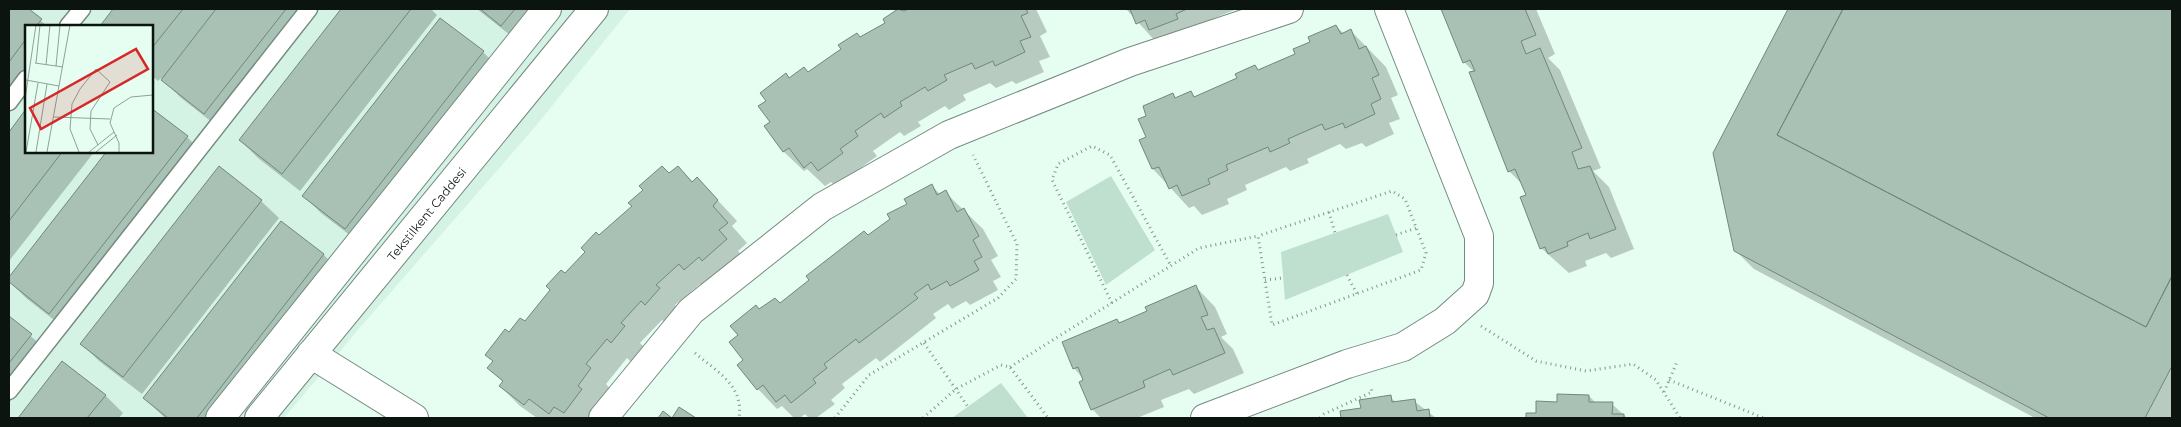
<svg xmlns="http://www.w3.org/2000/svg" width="2181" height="427" font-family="Montserrat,sans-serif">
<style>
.built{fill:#d4f3e4;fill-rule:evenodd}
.green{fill:#bfe0cf}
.shadow{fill:#0003}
.building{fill:#a9c0b5;stroke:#71877c}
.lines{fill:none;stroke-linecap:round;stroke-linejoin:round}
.lane-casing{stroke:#748a7f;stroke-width:19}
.street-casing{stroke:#748a7f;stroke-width:30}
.secondary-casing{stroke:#748a7f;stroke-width:30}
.path{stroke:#85968d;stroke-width:3;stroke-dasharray:1 4;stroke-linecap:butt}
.lane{stroke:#fff;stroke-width:16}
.street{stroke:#fff;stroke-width:28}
.secondary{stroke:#fff;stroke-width:28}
.labels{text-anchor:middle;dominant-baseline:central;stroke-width:4;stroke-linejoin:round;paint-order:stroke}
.street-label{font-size:12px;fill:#0c1410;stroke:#e6fef2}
.inset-road{fill:none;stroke:#8fa098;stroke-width:1}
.view{fill:#d62828;fill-opacity:0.15;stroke:#d62828;stroke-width:2.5}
.inset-edge{fill:none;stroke:#0c1410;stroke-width:2.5}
</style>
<rect width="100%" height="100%" fill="#e6fef2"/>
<!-- built -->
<path class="built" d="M9,9H630L535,127L357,331L284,418H9ZM26,26H151V151H26Z"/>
<!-- green -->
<path class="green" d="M1111,176L1155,250L1106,285L1066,202Z
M1388,214L1403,252L1285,300L1281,252Z
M1001,383L1028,418H952Z"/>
<!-- shadow -->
<path class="shadow" d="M9,9H27L47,26H26V80L9,102Z
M115,9H317L222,130L180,97L161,78L158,81L151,75V26H101Z
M343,9H431L437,15L300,191L258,158L240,140Z
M477,9H547L520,43Z
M900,9L905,12L912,9H1036L1047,32L1040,36L1050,57L1039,61L1044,72L1016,84L1012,81L996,88L990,83L963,95L966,100L949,110L945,106L918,122L921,126L904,136L900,132L873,151L877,156L859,169L862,173L839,190L831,182L825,186L807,169L804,171L784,152L766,127L772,122L767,101L786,75L790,79L808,73L887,23L884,19Z
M1126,9H1237L1212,19L1215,25L1157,43Z
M1442,9H1536L1555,54L1548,58L1560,70L1601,168L1593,171L1609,187L1634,249L1611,258L1606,253L1585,261L1587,266L1569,273L1541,248L1523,185L1509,171L1474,72L1464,62Z
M1790,9H2172V418H2035L1754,269L1736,251L1715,153Z
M441,19L483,52L501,70L364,246L321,213L304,196Z
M1336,26L1344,34L1351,31L1386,67L1398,95L1391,98L1400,119L1389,123L1394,134L1366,147L1362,143L1346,149L1340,144L1307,159L1309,163L1290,171L1286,167L1245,185L1247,190L1227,199L1229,204L1202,215L1194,206L1189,208L1153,169L1147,138L1148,116L1172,95L1177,99L1191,93L1196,98L1239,79L1255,67L1259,71L1297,54Z
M26,111V151H95L9,261V134Z
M187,137L205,155L68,331L26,298L9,281L108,151H151Z
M678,167L693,182L697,178L737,221L732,226L747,243L738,251L746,260L705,289L700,284L675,305L679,309L666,324L662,320L640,343L644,347L631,362L627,358L606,384L610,389L594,418H537L520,406L500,386L503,382L489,368L494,362L487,355L525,323L599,237Z
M932,186L940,194L945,192L983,229L998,256L991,260L1001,277L993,281L998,290L970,305L966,301L952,309L948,304L933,314L936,318L880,362L876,358L842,384L845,388L831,400L835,404L816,418H809L805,414L800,418H794L782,406L777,409L758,389L745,361L740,335L760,311L780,304L892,220Z
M261,201L279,218L142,394L99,361L82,344Z
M281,222L324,255L341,273L228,418H165L144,398Z
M1196,287L1215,307L1227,334L1221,337L1233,349L1244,373L1194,394L1189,389L1161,400L1164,407L1137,418H1101L1092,409L1085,381L1074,368L1117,320L1121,324L1148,312Z
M9,317L49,352L9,403Z
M63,363L105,395L123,413L119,418H19Z
M1589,396L1596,403L1612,404L1627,418H1527V414H1537L1559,403Z
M1390,397L1397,403L1414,401L1436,418H1342L1341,412L1362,409Z"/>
<!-- building -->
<path class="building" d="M9,9H29L42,19L36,26H26V39L9,62Z
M113,9H183L151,49V26H100Z
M216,9H286L204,114L161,80Z
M341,9H411L282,174L239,140Z
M480,9H515L501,26Z
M898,9L904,11L909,9H1026L1028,13L1021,16L1031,37L1020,41L1025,52L995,66L993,61L975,69L972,63L944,75L947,80L928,91L925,87L900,102L902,106L884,118L881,113L855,131L858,136L840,149L843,153L818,171L811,162L804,168L789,148L783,152L764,126L770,122L758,106L766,101L760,93L786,73L789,78L804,67L808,72L841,49L838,45L857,33L860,37L885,23L883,19Z
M1130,9H1187L1176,14L1178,19L1149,30L1145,20L1136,24Z
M1441,9H1525L1536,35L1521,41L1526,54L1540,48L1582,148L1572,152L1578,169L1590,166L1616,229L1590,239L1588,233L1567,242L1568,246L1548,254L1545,247L1540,249L1520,197L1526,195L1515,169L1508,172L1469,72L1475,71L1470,60L1463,63Z
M1788,9H1843L1777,135L2146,327L2172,276V366L2145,418H2049L1734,251L1713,153Z
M1843,9H2172V276L2146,327L1777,135Z
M440,18L484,51L345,229L302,196Z
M1336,25L1341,34L1351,29L1359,49L1366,46L1379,75L1372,78L1381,99L1371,104L1375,114L1345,128L1343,123L1325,130L1322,124L1288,139L1290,143L1270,152L1268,147L1226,165L1228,170L1208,179L1210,184L1182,196L1177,185L1169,189L1159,167L1152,169L1139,140L1146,137L1138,119L1146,116L1143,106L1173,93L1175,98L1191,91L1194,97L1237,78L1235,74L1255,65L1258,70L1295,54L1293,49L1310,42L1308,37Z
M151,108L188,136L49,314L9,282V277L107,151H151Z
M26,109V151H63L9,221V132Z
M219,166L262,200L123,377L80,344Z
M662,166L669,173L678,166L692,182L697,177L718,200L713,206L728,223L719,230L727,239L702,261L699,257L684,270L679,264L656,285L660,288L645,305L641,301L621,323L625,326L611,343L607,339L586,364L591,368L578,386L582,389L564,413L554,407L549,414L529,399L524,405L499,386L503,381L487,368L493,361L485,355L505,329L509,332L520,318L525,321L550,290L546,286L561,270L565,273L585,252L581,248L596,232L599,235L632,206L628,203L643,190L639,186Z
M932,184L937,195L946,190L957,212L964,208L979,236L973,240L982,257L974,261L979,270L950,286L947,281L931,290L928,284L914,294L918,298L859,343L856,339L824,364L827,368L813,379L816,383L791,403L785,395L776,402L763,385L757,390L737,365L743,360L729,342L738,335L730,326L756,305L759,309L775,298L780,303L809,280L806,276L864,231L868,235L890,219L887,214L907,204L904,199Z
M281,221L324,254L197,418H168L143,398Z
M1196,285L1208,315L1201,317L1207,330L1214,328L1225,353L1173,375L1170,369L1143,381L1145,387L1091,410L1079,382L1083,380L1078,367L1073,369L1062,342L1117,319L1119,323L1147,311L1145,307Z
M9,316L32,334L9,363Z
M62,361L106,395L87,418H18Z
M1557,394L1589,395V402H1613L1612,414H1624V418H1526V413H1536V401L1557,402Z
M1391,395L1392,402L1415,399L1417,411L1429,409L1430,418H1341L1340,411L1361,408L1359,400Z
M679,407L696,418H658L663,411L672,418Z"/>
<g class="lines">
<!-- lane casing -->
<g class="lane-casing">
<path id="lane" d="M68,26L82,9
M9,102L26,79
M9,391L309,9"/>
</g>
<!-- street casing -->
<g class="street-casing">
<path id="street" d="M311,354L414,418
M603,418L691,311L822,207L949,135L1130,62L1289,9
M1205,418L1347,364L1403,347L1445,321L1475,294L1479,283V236L1389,9"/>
</g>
<!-- secondary casing -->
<g class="secondary-casing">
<g id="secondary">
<path d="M220,418L547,9"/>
<path id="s1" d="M259,418L594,9"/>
</g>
</g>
<!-- path -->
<path class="path" d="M1329,212L1335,233
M1396,235L1416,228
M1347,275L1357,294
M1265,280L1283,278
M1112,303L1052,180L1058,164L1092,146L1110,155L1171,266
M1481,326L1536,361L1586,371L1633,364L1656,380L1680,418
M924,343L968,407
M695,353C717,372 744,385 739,418
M1010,367L1199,248L1258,236L1272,325L1421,270L1426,253L1405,199L1392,191L1258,236
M1669,380L1764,418
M1664,392L1677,362
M835,418L869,375L998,298L1016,279L1017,244L973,155
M923,418L956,389L1001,365L1010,367L1048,418
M1320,418L1324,414L1372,392L1371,387"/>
<!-- lane -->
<use href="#lane" class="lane"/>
<!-- street -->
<use href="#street" class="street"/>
<!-- secondary -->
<use href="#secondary" class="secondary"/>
</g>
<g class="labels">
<!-- street labels -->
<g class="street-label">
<text stroke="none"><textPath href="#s1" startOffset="264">Tekstilkent Caddesi</textPath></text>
</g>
</g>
<!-- overview -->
<g transform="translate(25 25)">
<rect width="128" height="128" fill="#e6fef2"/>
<path class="inset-road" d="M10,38L38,42M11,38L15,0M21,40L25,0M31,41L35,0M1,55L34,61M0,74L11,0M29,92L85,94M1,127L13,58M11,127L22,59M22,127L45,0M54,127L45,104L47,79L55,64L71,44L85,57L66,86L65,104L73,120M64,127L89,107M71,127L92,110M94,127V118L85,98L89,83L106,72L128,70"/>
<path class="view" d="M111,24L123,44L16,104L5,83Z"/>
<rect width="128" height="128" class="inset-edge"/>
</g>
<!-- border -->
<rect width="2181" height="427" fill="none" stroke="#0c1410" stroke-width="20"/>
</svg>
